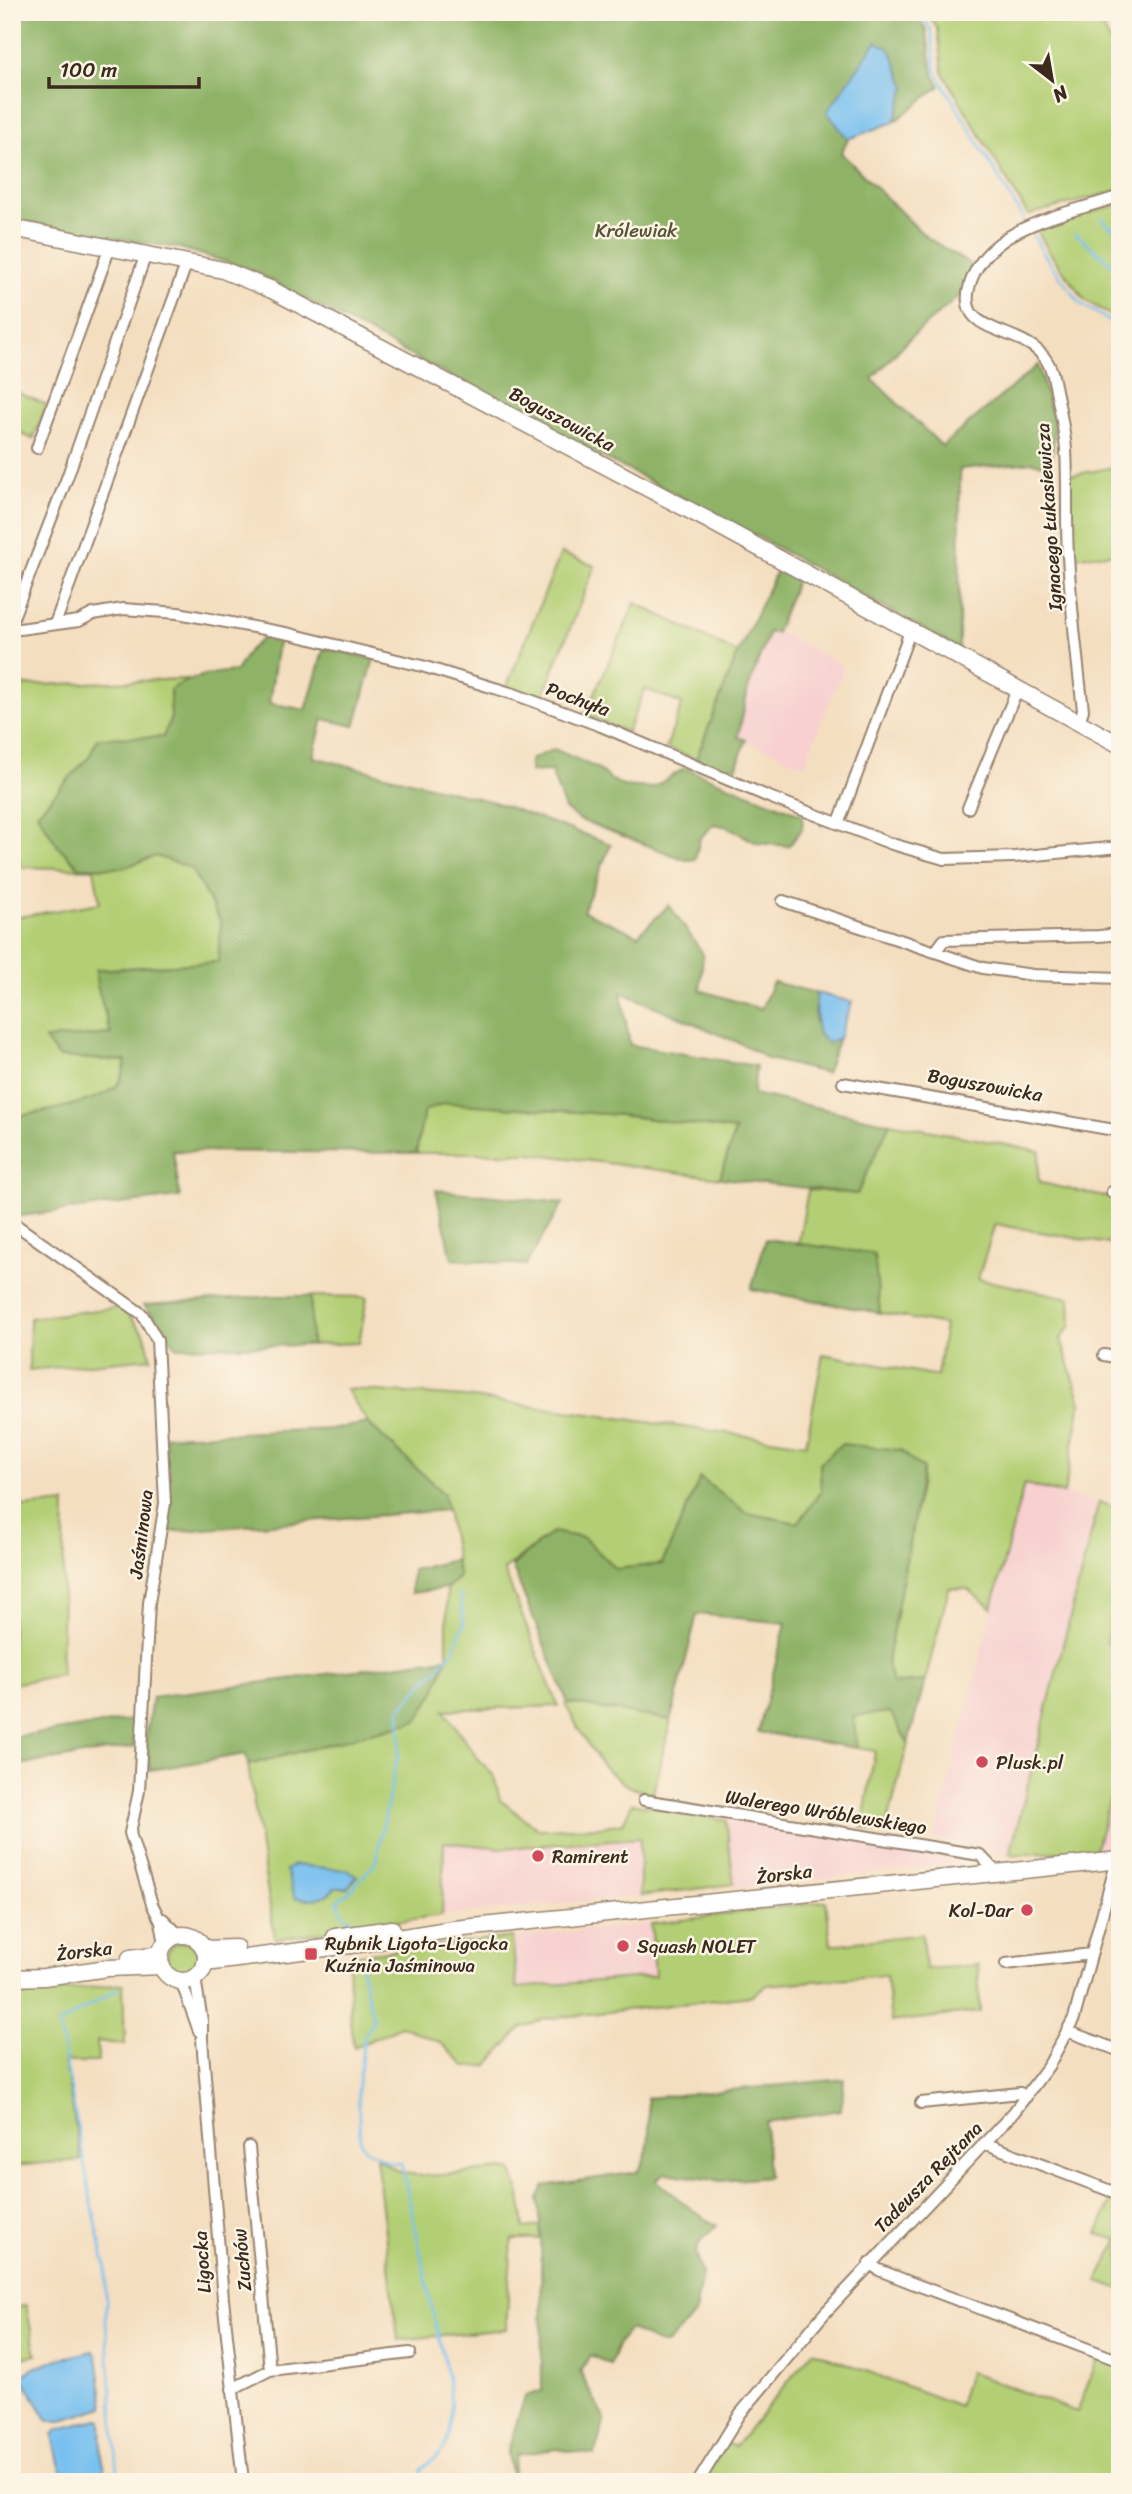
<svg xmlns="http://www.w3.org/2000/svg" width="1132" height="2494" font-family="Sriracha,sans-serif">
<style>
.built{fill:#f7d0cf}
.green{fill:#b3cf75;stroke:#777c4a;stroke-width:2}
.forest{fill:#8eb266;stroke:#646e42;stroke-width:2}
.water{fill:#78c0f0;stroke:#5a7587;stroke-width:2}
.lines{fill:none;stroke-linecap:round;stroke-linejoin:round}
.stream{stroke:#78c0f0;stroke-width:2.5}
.street-casing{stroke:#98846f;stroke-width:14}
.secondary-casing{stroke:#98846f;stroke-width:19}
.street{stroke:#fff;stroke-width:10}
.secondary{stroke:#fff;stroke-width:16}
.poi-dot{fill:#d1495b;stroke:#fcf5e5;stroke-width:2.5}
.labels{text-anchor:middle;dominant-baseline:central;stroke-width:5;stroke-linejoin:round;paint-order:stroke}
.park-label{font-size:19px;fill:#595334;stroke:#fcf5e5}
.street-label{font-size:19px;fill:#3b2a1e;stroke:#fcf5e5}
.poi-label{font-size:19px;fill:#3b2a1e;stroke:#fcf5e5;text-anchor:start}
</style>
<rect width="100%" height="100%" fill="#fcf5e5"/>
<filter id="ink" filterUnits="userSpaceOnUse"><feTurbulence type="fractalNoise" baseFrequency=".0143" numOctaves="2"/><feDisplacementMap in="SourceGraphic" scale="14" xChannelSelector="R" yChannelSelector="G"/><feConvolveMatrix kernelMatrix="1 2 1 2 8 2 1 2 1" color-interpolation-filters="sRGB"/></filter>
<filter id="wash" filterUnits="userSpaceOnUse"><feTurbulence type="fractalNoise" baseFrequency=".00686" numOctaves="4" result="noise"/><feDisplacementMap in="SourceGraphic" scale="28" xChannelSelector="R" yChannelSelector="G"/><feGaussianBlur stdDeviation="1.57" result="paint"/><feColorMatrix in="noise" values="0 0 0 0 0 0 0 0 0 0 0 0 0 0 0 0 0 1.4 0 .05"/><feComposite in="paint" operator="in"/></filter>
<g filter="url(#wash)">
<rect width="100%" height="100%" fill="#f4dec0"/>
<!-- built -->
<path class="built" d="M769,632L785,634L844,667L804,765L738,737L748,689Z
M1024,1484L1099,1502L1010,1855L934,1839Z
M1120,1764V1848L1095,1850Z
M726,1820L747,1821L968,1858L965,1863L736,1888L734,1884Z
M640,1838V1896L442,1915L443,1842L503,1848Z
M651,1924L656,1976L516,1989L512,1937Z"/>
<!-- green -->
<path class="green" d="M925,12H1097L1120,66V190L1028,215L943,73L938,29Z
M1120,204V321L1085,300L1050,253L1035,227Z
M12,390L47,405L33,439L15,431L12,438Z
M1120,466V553L1071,557L1069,473L1072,475Z
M561,553L595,566L542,698L506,688Z
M635,603L738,653L696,759L666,748L682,704L645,689L627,732L585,715Z
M187,679L170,691L171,717L163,737L98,738L89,757L38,813L57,845L79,867L122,868L156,856L191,868L221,922L218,962L96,970L97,985L111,1034L46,1039L58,1057L126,1061C124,1067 123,1076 119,1082C106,1102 36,1113 12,1117V918L100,903L94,869L21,867L12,832V686Z
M446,1103L620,1115L735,1130L720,1178L530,1153H416L424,1110Z
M890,1123L1040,1151L1038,1177L1041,1183L1120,1200V1246L995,1224L978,1279L1070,1298L1071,1325L1061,1339L1081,1402L1064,1494L1024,1484L992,1608L967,1589L949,1588L925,1681L892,1684L887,1662L923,1470L820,1463L821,1491L798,1523L747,1513L700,1478L662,1564L616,1569L584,1538L552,1532L504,1570L558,1706L444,1710L476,1756L494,1776L500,1800L538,1829L600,1827L623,1823L632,1803L726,1820L734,1884L640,1896V1838L503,1848L444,1842L442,1915L275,1939L248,1765L417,1721L447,1658V1588L459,1577L447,1510L438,1488L368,1423L346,1389L465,1397L806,1444L823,1354L937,1376L945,1325L880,1313L874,1254L798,1245L808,1190L857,1194Z
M311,1296L367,1297L359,1343L311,1345Z
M122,1307L145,1335L151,1358L29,1370L30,1318Z
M1099,1502L1120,1509V1587L1106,1643L1120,1647V1764L1095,1850L1010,1855Z
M65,1503L61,1675L12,1684V1508Z
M568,1703L671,1720L653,1793C607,1789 585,1740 565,1704Z
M891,1712L908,1743L885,1833L862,1828L875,1751L857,1748L853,1716Z
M826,1901L831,1945L922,1934L925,1969L978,1965L980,2012L891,2022L886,1975L766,1985L752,1996L544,2019L521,2028L487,2066L466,2067L440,2042L401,2026L354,2048L351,2030L348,1959L352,1955L512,1937L517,1988L655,1976L651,1924Z
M167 1958a16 16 0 1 1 32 0a16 16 0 1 1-32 0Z
M123,1984L125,2045L97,2041L98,2062H65L81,2160L12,2166V1996Z
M376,2157C385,2162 395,2171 405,2173C437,2180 478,2169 511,2169L520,2194L524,2228L541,2226L540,2239H512L506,2329L398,2340Z
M1120,2181V2289L1098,2281L1118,2240L1097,2234Z
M26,2305L36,2355L12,2360V2309Z
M813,2351L959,2406L969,2372L1077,2412L1098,2358L1120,2366V2482H702L725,2443L735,2447Z"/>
<!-- forest -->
<path class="forest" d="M12,12H913L926,29L933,73L940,86L894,122L906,87L828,112L848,139L841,153L925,236L971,265L966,290L907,341L872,379L942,446L1038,365L1055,425L1051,468L1033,462L960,469L959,649L740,527L577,444L249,269L180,248L82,233L12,219Z
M777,570L797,579L776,633L769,632L748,689L738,737L746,740L733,777L696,759L738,653Z
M268,634L279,637L269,703L306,710L324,648L374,659L355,726L323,719L313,757L494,802L611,844L583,911L638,935L669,905L703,954L700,990L761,1009L773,982L816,993L815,1022L828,1043L839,1038L826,1073L768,1059L744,1045L621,992L630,1045L756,1066L753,1094L890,1123L857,1194L720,1178L735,1130L620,1115L446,1103L424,1111L416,1153L173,1151L180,1197L20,1216L12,1203V1117C37,1113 103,1103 119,1083C123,1078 124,1067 126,1061L58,1057L45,1039L111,1034L97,985L96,970L218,962L221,922L191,868L156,856L122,868L79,867L57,845L37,813L89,757L98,738L163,737L171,717L170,690C191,676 211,673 236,671L249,650Z
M554,749L597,768L610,779L623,786L652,788L685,768L803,815L802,829L789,846L757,843L728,827L714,824L700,838L695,859L686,860L580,820L565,809L551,771L530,772V760Z
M436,1190L563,1203L526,1265L452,1259Z
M766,1239L874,1254L880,1313L751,1289Z
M275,1296H311V1345L177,1347L144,1305Z
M368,1423L444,1494L447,1510L169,1532L165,1436L332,1429Z
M841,1444L900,1450L923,1469L887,1662L892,1684L925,1681L908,1743L890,1712L853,1716L857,1748L758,1732L786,1623L697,1614L671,1720L568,1703L512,1566L552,1532L584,1538L616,1569L662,1564L700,1478L747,1513L798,1523L821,1491L820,1463Z
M455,1560L459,1577L447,1588L411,1593L412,1570Z
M447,1658L435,1691L417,1721L248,1765L246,1754L150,1770L146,1738L152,1697Z
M132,1720L134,1747L12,1766V1737Z
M844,2079L841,2110L765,2122L768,2177L721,2181L665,2173L656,2180L695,2212L717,2226L701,2240L696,2253L702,2274L695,2313L680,2331L666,2344C652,2344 642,2333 629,2329L619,2343L610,2365L591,2355L580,2372L605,2420L594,2455L556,2449L515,2455L512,2477L507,2453L525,2396L542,2391L541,2226L538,2199L544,2186L638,2172C653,2148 649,2125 647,2098Z"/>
<!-- water -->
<path class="water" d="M876,42L890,49L906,87L894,122L848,139L827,112Z
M816,993L852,1002L839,1038L828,1043L817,1032Z
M294,1865L346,1870L357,1877L347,1888H335C323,1900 311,1900 295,1898L286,1870Z
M93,2351L97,2356L104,2407L59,2421H48L22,2377C34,2362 74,2356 93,2351Z
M97,2419L101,2421L102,2458L108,2478L106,2482H67L59,2463L53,2435L57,2430Z"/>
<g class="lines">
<!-- stream -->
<path class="stream" d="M917,12L931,29L936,72L1024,220
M1101,218L1120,235
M1030,230L1047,259L1081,304L1120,327
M1075,233L1120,271
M352,1920L345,1917L337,1901L349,1892L375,1863L400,1746V1709L453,1651L464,1624L460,1594
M359,1958L373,2020L364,2037L358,2091L360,2141L365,2149L391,2163H401C412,2209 421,2254 430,2299C439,2344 459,2396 447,2441C444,2454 432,2461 422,2468L420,2482
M118,2474L106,2323V2269L89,2190L59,2024L119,1988"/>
</g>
</g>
<g filter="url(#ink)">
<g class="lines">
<!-- street casing -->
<g class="street-casing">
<path id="street" d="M37,448L110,247
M12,620L67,478L146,254
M55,624L187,262
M12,630L79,621L93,614L123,609L178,613L290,634L422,666L514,694L601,726L769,797L892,844L944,859L1014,857L1120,847
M1079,722L1083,710C1077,659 1071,608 1068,556C1066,521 1068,485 1066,450C1064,425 1058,400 1053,376C1040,319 952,344 970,284C988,224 1070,214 1120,196
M968,808L1017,690
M839,822L911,629
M783,901L983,968L1033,975L1120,978
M935,952L944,940L1099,936L1120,934
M843,1083L1120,1131
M1112,1192L1120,1193
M12,1222L142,1314L157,1340L165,1503L149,1603L139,1791L130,1833L152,1904L161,1922L165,1944
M1104,1355L1120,1358
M644,1800L980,1855L996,1872
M163,1919L180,1936
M1006,1964L1091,1954
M195,1978L202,2021V2039L223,2299L243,2482
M181,1981L199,2031
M1067,2031L1120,2051
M921,2103L1020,2093L1026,2097
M984,2143L1116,2193
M249,2147L270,2370
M869,2263L879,2270L912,2283L1120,2361
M232,2389L270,2370L410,2353
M698,2482L740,2414L823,2315L1014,2112L1049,2065L1074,2018L1117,1860"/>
</g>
<!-- secondary casing -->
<g class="secondary-casing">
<path id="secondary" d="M12,228L223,270L272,290L708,520L1120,745
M160 1958a23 23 0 1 1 46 0a23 23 0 1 1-46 0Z
M335,1937L392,1929
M204,1949L236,1948
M130,1958L161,1954
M205,1963L366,1943L454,1929L1120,1860
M12,1978L44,1977L108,1968L162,1966"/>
</g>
<!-- street -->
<use href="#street" class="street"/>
<!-- secondary -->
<use href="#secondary" class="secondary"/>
</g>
</g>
<!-- markers -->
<g class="poi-dot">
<circle cx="982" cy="1762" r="7"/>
<circle cx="538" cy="1856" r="7"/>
<circle cx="1027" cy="1910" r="7"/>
<circle cx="623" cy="1946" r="7"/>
<rect x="304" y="1947" width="14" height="14" rx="3.5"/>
</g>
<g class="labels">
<!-- park labels -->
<g class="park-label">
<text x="636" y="230">Królewiak</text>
</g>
<!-- street labels -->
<g class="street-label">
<text transform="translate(562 419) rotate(28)">Boguszowicka</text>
<text transform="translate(1049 517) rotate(-94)">Ignacego Łukasiewicza</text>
<text transform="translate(578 699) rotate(20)">Pochyła</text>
<text transform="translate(985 1085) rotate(10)">Boguszowicka</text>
<text transform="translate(141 1534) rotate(-83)">Jaśminowa</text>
<text transform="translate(826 1812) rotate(9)">Walerego Wróblewskiego</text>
<text transform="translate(784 1874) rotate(-7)">Żorska</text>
<text transform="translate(84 1951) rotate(-7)">Żorska</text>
<text transform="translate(928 2177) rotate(-46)">Tadeusza Rejtana</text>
<text transform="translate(242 2260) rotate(-95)">Zuchów</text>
<text transform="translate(202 2262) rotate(-94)">Ligocka</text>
</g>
<!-- poi labels -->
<g class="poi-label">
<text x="996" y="1762">Plusk.pl</text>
<text x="552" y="1856">Ramirent</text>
<text x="1013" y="1910" text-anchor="end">Kol-Dar</text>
<text x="325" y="1943">Rybnik Ligota-Ligocka<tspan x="325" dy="22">Kuźnia Jaśminowa</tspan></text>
<text x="637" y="1946">Squash NOLET</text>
</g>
</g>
<!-- margin -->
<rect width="1132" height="2494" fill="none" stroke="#fcf5e5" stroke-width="42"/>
<!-- north arrow -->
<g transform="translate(1052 80) rotate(149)" stroke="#fcf5e5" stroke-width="5" paint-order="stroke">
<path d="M0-5L12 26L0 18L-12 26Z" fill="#3b2a1e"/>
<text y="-10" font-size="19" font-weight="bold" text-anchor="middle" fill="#3b2a1e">N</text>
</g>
<!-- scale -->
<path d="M49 77v10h150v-10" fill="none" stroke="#3b2a1e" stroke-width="3.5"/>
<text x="60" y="77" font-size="21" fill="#3b2a1e" stroke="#fcf5e5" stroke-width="5" paint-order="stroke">100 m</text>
</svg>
